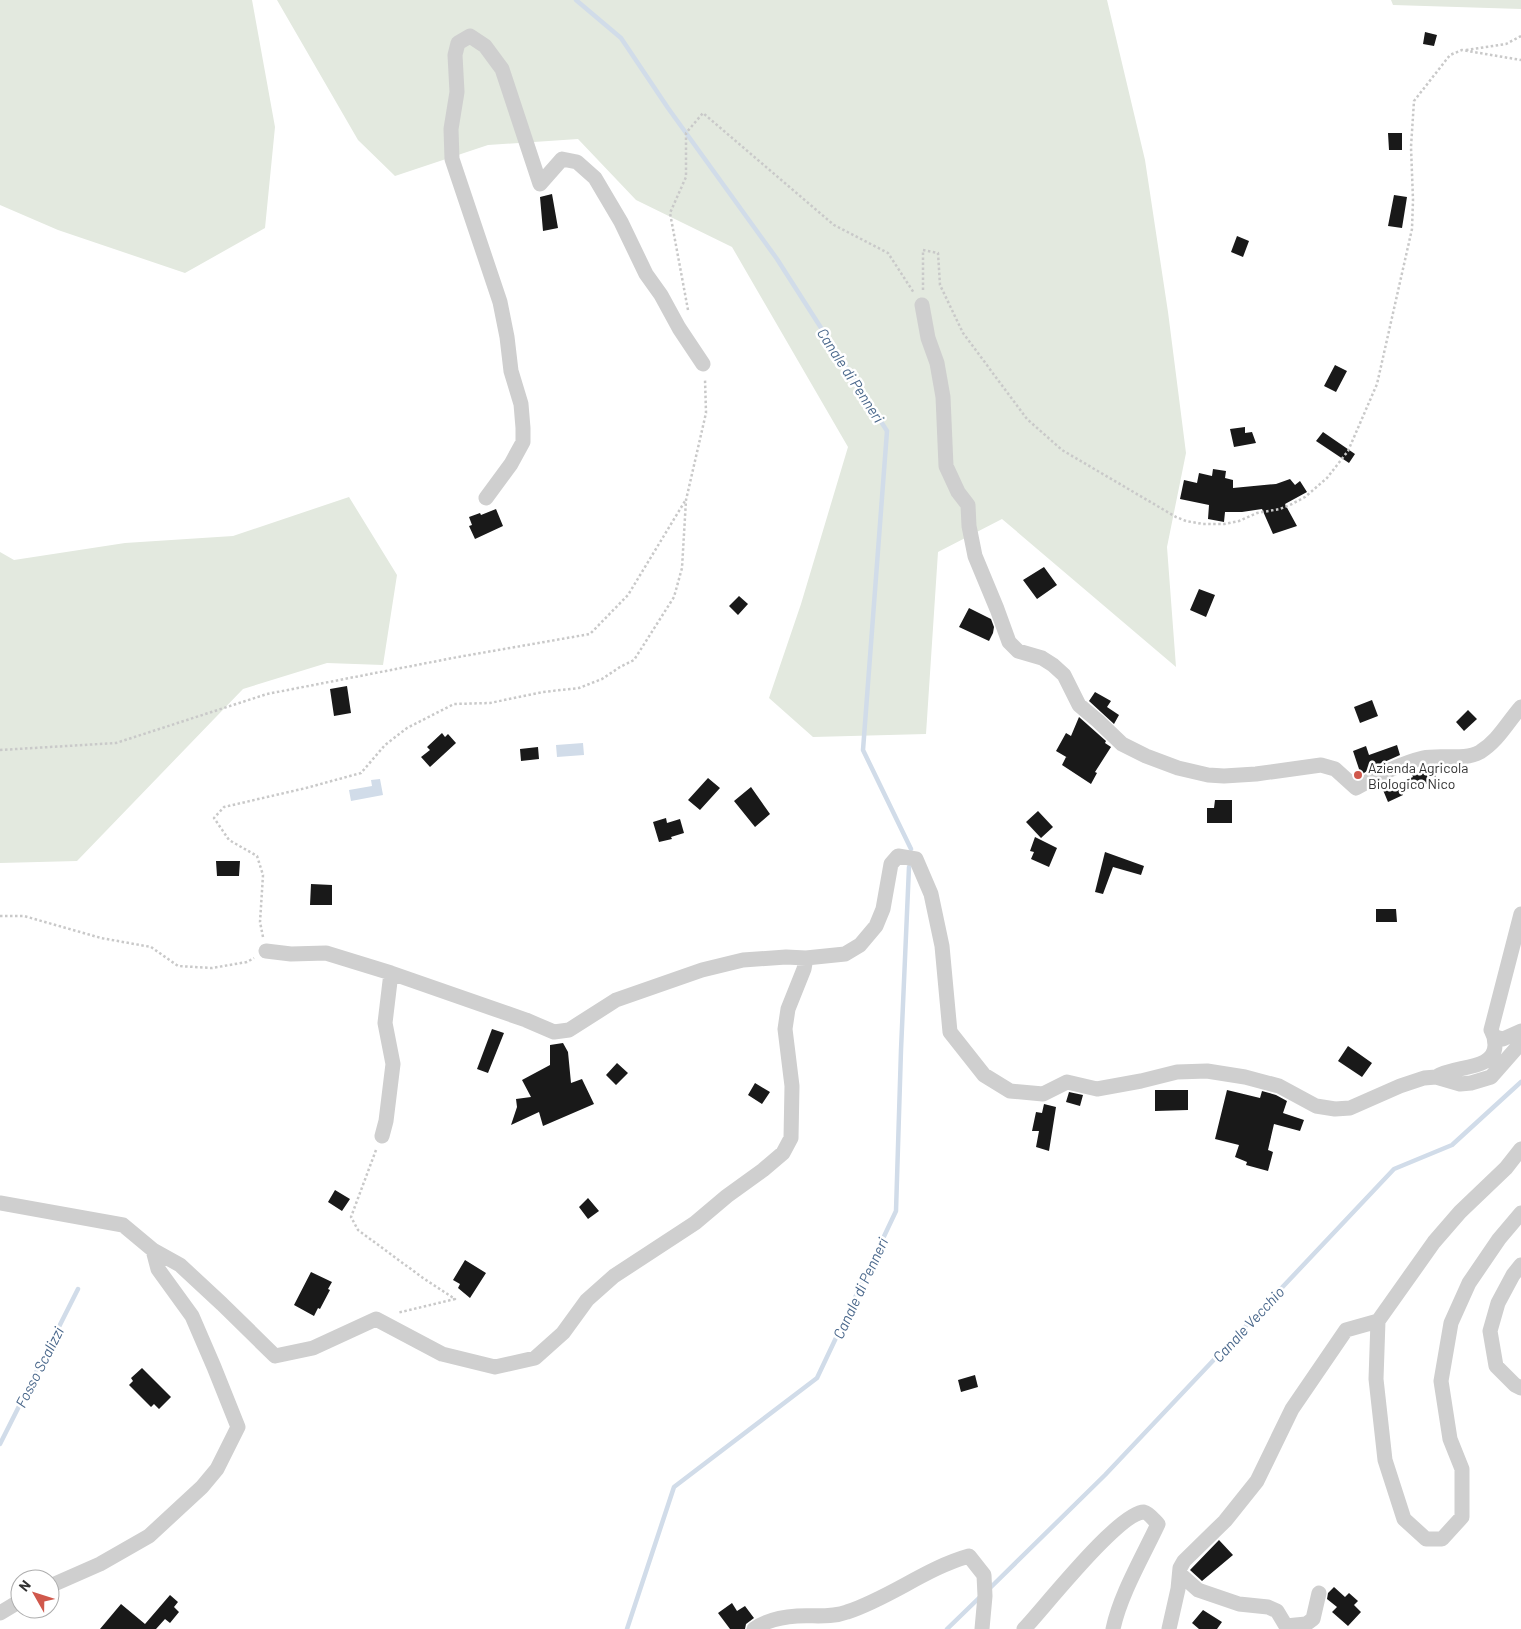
<svg xmlns="http://www.w3.org/2000/svg" width="1521" height="1629" font-family="Barlow,sans-serif">
<style>
.green{fill:#e3e9df}
.water{fill:#d1dce9}
.lines{fill:none;stroke-linecap:round;stroke-linejoin:round}
.stream{stroke:#d1dce9;stroke-width:4.5}
.building{fill:#191919}
.path{stroke:#c9c9c9;stroke-width:2.5;stroke-dasharray:2.5 2.5;stroke-linecap:butt}
.minor{stroke:#cfcfcf;stroke-width:15}
.poi-dot{fill:#d0584c;stroke:#fff;stroke-width:2}
.labels{text-anchor:middle;dominant-baseline:central;stroke-width:5;stroke-linejoin:round;paint-order:stroke}
.poi-label{font-size:14px;fill:#323232;stroke:#fff;text-anchor:start}
.water-label{font-size:15px;font-style:italic;fill:#49678b;stroke:#fff}
</style>
<rect width="100%" height="100%" fill="#fff"/>
<!-- green -->
<path class="green" d="M0,0H252L275,127L265,228L185,273L58,230L0,205Z
M277,0H1107L1145,160L1168,312L1186,453L1167,547L1176,667L1002,519L938,552L926,734L813,737L769,698L801,604L848,447L732,247L636,200L578,139L488,145L395,176L358,140Z
M1391,0H1521V9L1393,5Z
M349,497L397,575L383,665L327,663L243,689L77,861L0,863V552L14,560L125,543L233,536Z"/>
<!-- water -->
<path class="water" d="M583,743L584,755L557,757L556,745Z
M380,779L383,795L351,801L349,790L372,786L371,780Z"/>
<g class="lines">
<!-- stream -->
<path class="stream" d="M576,0L621,38L668,108L777,259L887,431L863,750L911,849
M0,1444L78,1289
M990,1588L1105,1475L1394,1169L1452,1145L1521,1082
M627,1629L674,1487L817,1378L896,1211L901,1050L909,867
M947,1629L980,1597"/>
</g>
<!-- building -->
<path class="building" d="M1425,32L1437,35L1434,46L1423,44Z
M1388,133H1402V150H1389Z
M552,194L558,228L543,231L540,197Z
M1394,195L1407,197L1402,228L1388,226Z
M1237,236L1249,241L1243,257L1231,252Z
M1335,365L1347,371L1336,392L1324,386Z
M1245,427V433L1252,432L1256,443L1234,447L1230,429Z
M1323,432L1355,454L1349,463L1316,441Z
M1213,469L1226,471L1225,478L1233,480V488L1276,484L1290,479L1295,485L1300,481L1307,492L1285,504L1297,526L1273,534L1262,509L1242,512H1225L1224,522L1208,519L1209,505L1180,499L1184,480L1197,483L1199,473L1212,476Z
M496,509L503,526L475,539L469,526L472,525L469,517L480,513L481,515Z
M1044,567L1057,585L1037,599L1023,580Z
M1199,589L1215,595L1206,617L1190,610Z
M739,596L748,604L738,615L729,606Z
M969,608L991,619L994,627L993,633L989,641L959,627Z
M347,686L351,713L334,716L330,689Z
M1095,692L1111,701L1107,707L1119,715L1114,724L1089,701Z
M1372,700L1378,716L1360,723L1354,707Z
M1468,710L1477,719L1464,731L1456,722Z
M1079,717L1106,741L1105,743L1111,747L1095,772L1097,773L1091,784L1062,765L1066,757L1068,758L1056,751L1066,733L1071,736Z
M442,733L445,737L448,734L456,743L430,767L421,757L430,750L427,747Z
M1397,745L1400,755L1373,767L1361,775L1353,751L1366,746L1369,755Z
M538,747L539,759L521,761L520,749Z
M1432,767L1437,780L1402,793L1403,795L1388,802L1383,790L1413,777L1412,775Z
M708,778L720,788L700,810L688,800Z
M751,787L770,814L755,827L734,801Z
M1215,800H1232V823H1207V808H1214Z
M1038,811L1053,827L1041,838L1026,822Z
M666,818L667,823L680,819L684,833L671,837L672,839L659,842L653,822Z
M1035,837L1057,848L1049,867L1031,859L1034,852L1030,851Z
M1105,852L1144,866L1141,875L1113,867L1103,894L1095,892Z
M216,861H240L239,876H217Z
M311,884L332,885V905H310Z
M1376,909H1396L1397,922H1376Z
M492,1029L504,1033L488,1073L477,1069Z
M563,1043L568,1052L571,1083L582,1079L594,1104L543,1126L539,1112L511,1125L517,1107L516,1099L531,1097L522,1080L550,1065V1045Z
M1348,1046L1372,1063L1362,1077L1338,1061Z
M617,1063L628,1073L616,1085L606,1075Z
M755,1083L770,1092L762,1104L748,1095Z
M1155,1090H1188V1110L1155,1111Z
M1227,1090L1260,1098L1262,1091L1276,1095L1287,1101L1283,1113L1304,1120L1300,1131L1274,1124L1268,1150L1273,1152L1268,1171L1246,1165L1247,1162L1235,1157L1239,1145L1215,1139Z
M1069,1092L1083,1095L1080,1106L1066,1102Z
M1044,1104L1056,1107L1049,1151L1036,1147L1039,1131H1032L1036,1112L1042,1113Z
M335,1190L350,1199L342,1211L328,1202Z
M588,1198L599,1211L588,1219L579,1207Z
M465,1260L486,1273L470,1298L458,1288L460,1284L453,1280Z
M311,1272L332,1282L328,1289L330,1290L320,1309L318,1308L314,1316L294,1305Z
M142,1368L171,1397L159,1409L154,1404L151,1407L129,1385L133,1381L131,1378Z
M975,1375L978,1387L961,1392L958,1380Z
M1219,1540L1233,1555L1202,1581L1190,1570Z
M1334,1587L1345,1597L1349,1593L1358,1601L1354,1605L1361,1612L1348,1626L1332,1612L1337,1607L1327,1599L1328,1593Z
M170,1595L178,1602L174,1607L179,1612L170,1623L165,1619L156,1629H100L121,1604L145,1624Z
M732,1603L737,1611L745,1606L754,1618L746,1624L745,1629H730L718,1613Z
M1203,1610L1222,1622L1217,1629H1199L1192,1623Z"/>
<g class="lines">
<!-- path -->
<path class="path" d="M1466,50L1506,44L1521,36
M923,290V250L938,253L940,285L963,333L1027,419L1062,450L1176,517L1186,521L1203,524H1224L1239,521L1257,513L1280,509L1292,504L1305,497L1327,478L1348,451L1377,384L1412,229L1413,200L1411,147L1414,101L1450,55L1462,50L1521,60
M688,310L670,213L686,177V133L703,113L834,225L888,253L914,293
M0,750L116,743L267,694L458,657L590,634L628,595L685,501
M0,916H24L101,938L151,947L178,966L212,968L247,962L254,958
M263,937L260,922L263,875L257,856L229,840L214,818L224,807L306,788L361,773L385,745L407,728L454,704L490,703L543,692L579,688L602,679L620,667L634,660L674,597L682,568L686,500L706,413L705,379
M376,1150L351,1217L358,1230L423,1278L455,1299L397,1313"/>
<!-- minor -->
<path class="minor" d="M922,305L928,338L937,363L943,397L946,466L958,492L968,505L969,526L975,556L997,609L1009,642L1018,651L1042,658L1053,665L1064,675L1079,705L1098,721L1122,744L1146,756L1178,768L1208,775L1224,776L1256,774L1321,765L1335,769L1356,788C1378,776 1398,764 1423,758C1441,754 1464,761 1480,752C1498,741 1507,723 1521,707
M486,498L511,464L523,442V428L521,404L511,371L507,337L500,302L452,159L451,129L457,92L455,55L458,43L470,36L485,46L502,69L540,184L562,159L577,162L595,178L621,222L646,274L661,295L679,328L703,364
M266,951L291,954L326,953L391,973L526,1020L554,1032L569,1030L616,1000L702,970L743,960L786,957L806,958
M1495,1037L1503,1039L1521,1031
M1436,1077C1454,1065 1495,1071 1495,1045C1495,1038 1494,1035 1491,1030L1521,914
M382,1136L386,1121L393,1064L385,1023L391,973
M1521,1149L1506,1168L1460,1212L1434,1242L1378,1321L1376,1379L1385,1460L1404,1519L1426,1539H1442L1462,1517V1469L1450,1439L1441,1381L1451,1323L1469,1283L1499,1239L1521,1213
M0,1203L123,1225L153,1250L180,1265L222,1304L275,1356L313,1348L376,1319L442,1354L495,1367L535,1358L563,1333L587,1300L614,1276L695,1223L727,1196L763,1170L783,1153L791,1138L792,1086L785,1029L788,1009L804,969L806,958L845,954L860,945L876,926L883,909L891,864L898,856L916,859L931,894L942,946L950,1032L984,1075L1010,1091L1043,1094L1067,1082L1097,1089L1141,1081L1177,1072L1207,1071L1245,1077L1279,1086L1316,1106L1335,1109L1350,1108L1400,1086L1424,1078L1436,1077L1460,1084L1471,1083L1491,1077L1521,1043
M1521,1265L1513,1275L1498,1303L1490,1331L1496,1366L1515,1385L1521,1388
M1180,1574L1198,1590L1239,1604L1268,1607L1277,1611L1286,1626L1306,1624L1313,1619L1319,1593
M50,1586L100,1564L149,1536L202,1487L217,1469L238,1427L214,1367L192,1316L158,1269L153,1250
M0,1613L20,1601
M754,1629C765,1621 783,1617 797,1616C814,1615 831,1618 847,1612C890,1598 926,1568 969,1556L984,1575L985,1596L982,1629
M1024,1629C1044,1608 1119,1512 1144,1512C1149,1513 1154,1520 1158,1524C1143,1556 1120,1595 1113,1629
M1169,1629L1178,1589L1180,1568L1184,1561L1225,1521L1257,1481L1292,1409L1346,1330L1378,1321"/>
</g>
<!-- markers -->
<circle class="poi-dot" cx="1358" cy="775" r="5"/>
<g class="labels">
<!-- poi labels -->
<g class="poi-label">
<text x="1368" y="767">Azienda Agricola<tspan x="1368" dy="16">Biologico Nico</tspan></text>
</g>
<!-- water labels -->
<g class="water-label">
<text transform="translate(851 375) rotate(57)">Canale di Penneri</text>
<text transform="translate(860 1288) rotate(-65)">Canale di Penneri</text>
<text transform="translate(1248 1324) rotate(-47)">Canale Vecchio</text>
<text transform="translate(39 1367) rotate(-63)">Fosso Scalizzi</text>
</g>
</g>
<!-- north arrow -->
<g transform="translate(35 1594) rotate(309)"><circle r="24" fill="#ffffff" stroke="#adadad"/>
<path d="M0-4L9 19L0 12L-9 19Z" fill="#d0584c"/>
<text y="-8" font-size="14" font-weight="bold" text-anchor="middle" fill="#323232">N</text>
</g>
</svg>
